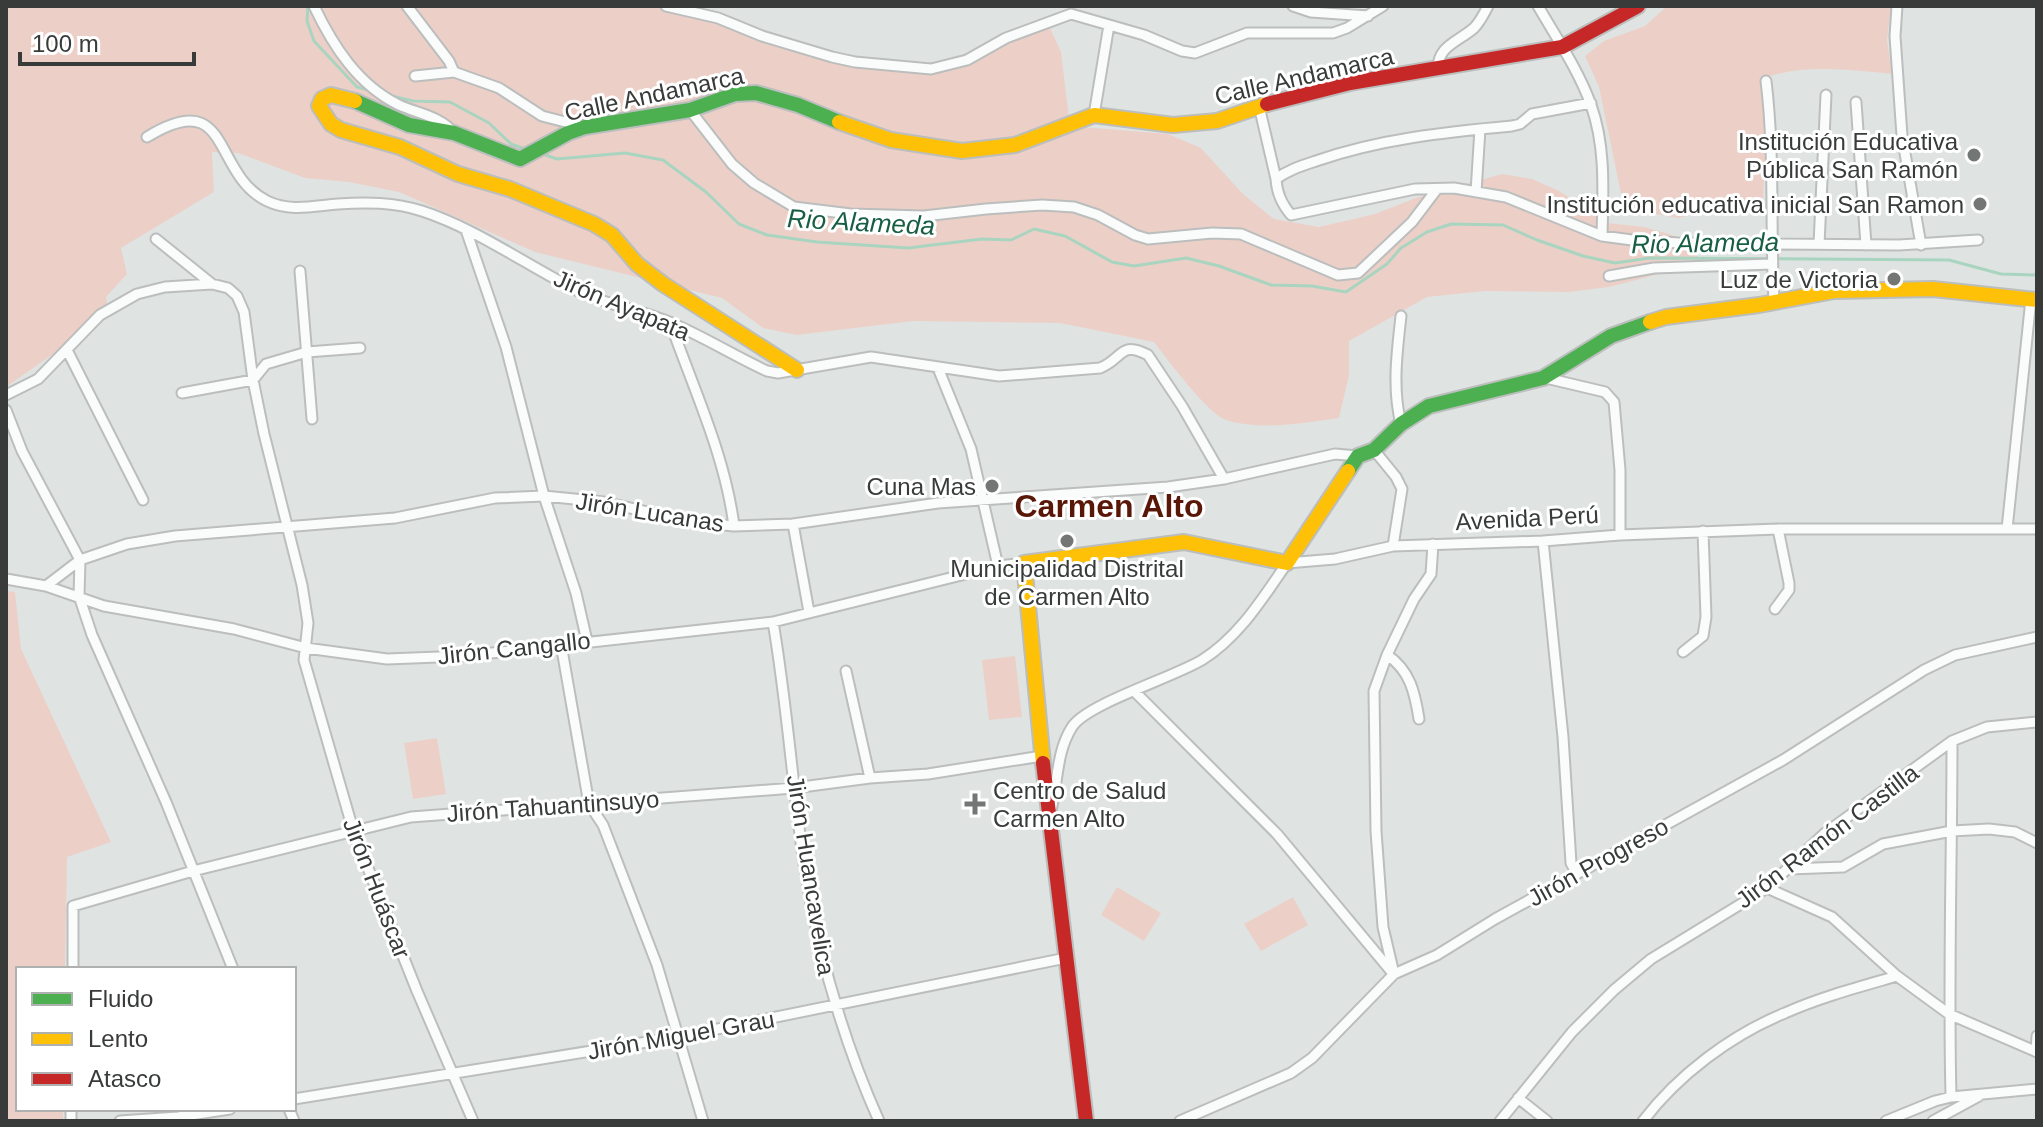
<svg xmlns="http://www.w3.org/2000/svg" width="2043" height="1127" font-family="Helvetica,sans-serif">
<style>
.green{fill:#ecd0c8}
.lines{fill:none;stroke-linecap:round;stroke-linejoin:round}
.stream{stroke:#a9d4c0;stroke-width:3}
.street-casing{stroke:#bbbebd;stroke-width:13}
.fast-casing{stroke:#bbbebd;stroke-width:18}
.slow-casing{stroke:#bbbebd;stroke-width:18}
.jam-casing{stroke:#bbbebd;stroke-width:18}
.street{stroke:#fafbfb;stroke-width:9}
.fast{stroke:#4caf50;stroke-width:14}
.slow{stroke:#ffc107;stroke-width:14}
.jam{stroke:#c62828;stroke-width:14}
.poi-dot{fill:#727675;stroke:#fff;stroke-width:3}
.labels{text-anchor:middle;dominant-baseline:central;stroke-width:6;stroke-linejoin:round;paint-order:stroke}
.street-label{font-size:24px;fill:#383b3a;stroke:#fff}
.poi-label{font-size:24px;fill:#383b3a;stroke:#fff;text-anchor:end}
.water-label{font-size:26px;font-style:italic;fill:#175e44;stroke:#fff}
.district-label{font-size:32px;font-weight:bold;fill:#591708;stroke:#fff}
</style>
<rect width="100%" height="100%" fill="#dfe4e2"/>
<!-- green -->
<path class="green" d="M6,6H651L700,17L827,60L926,71L959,61L1020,32L1050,28L1061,52L1070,126L1168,134L1201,148L1243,194L1274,219L1319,227L1375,214L1416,198L1502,174L1532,179L1559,191L1608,223L1644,227L1672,235L1695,255L1713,264H1698L1609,287L1568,292L1485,291L1427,297L1349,341V375L1339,418C1303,423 1261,431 1226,420C1208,414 1167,359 1154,342L1060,323L913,321L797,335L763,328L722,298L535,252L399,192L349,182L305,178L238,153L212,152L214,192L121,248L127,274L106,297L109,315L6,387Z
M1667,6H1891L1887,40L1892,74C1850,70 1800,63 1760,80L1766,138L1763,199L1678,218L1624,208L1599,87L1585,56L1604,41L1645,26Z
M6,591L15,592L21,649L111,842L67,857L65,969H18V1109H63V1121H6Z
M1015,656L1022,717L989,720L982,660Z
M437,738L446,794L413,799L404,743Z
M1117,887L1161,913L1144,941L1101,915Z
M1293,897L1308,925L1261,951L1244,924Z"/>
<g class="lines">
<!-- stream -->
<path class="stream" d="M308,6L307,21L314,41L357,87L369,90
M392,96L413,101L450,102L489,123L511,144L525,149
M540,153L557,159L625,153L663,160L706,192L739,224L767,235L817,242L908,248L982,239L1011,240L1034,229L1065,236L1112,262L1134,266L1186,258L1219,266L1271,285L1312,286L1346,292L1387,264L1401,248L1427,232L1451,224L1503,225L1537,240L1583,256L1615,263L1650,258L1949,260L2001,274L2037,275"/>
<!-- street casing -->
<g class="street-casing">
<path id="street" d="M314,6C333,46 358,85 399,105C419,114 440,116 454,133
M407,6L449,61L454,72L499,88L542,116L581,126
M666,6L718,18L762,36L832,57L855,62L931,69L967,60L1006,38L1071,14L1144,35L1182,51L1195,53L1247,33H1333L1347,28L1383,6
M1293,6L1311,12L1368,16
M1538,6C1556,37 1579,71 1591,105C1606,147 1603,192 1602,236
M1897,6L1895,36L1902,136L1921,245
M1438,70C1437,46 1458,42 1474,28C1480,22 1484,14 1488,6
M415,76L454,72
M1766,81C1775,154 1770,228 1774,301
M1856,102L1866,245
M1591,103L1532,114L1520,124L1512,126C1446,132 1379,139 1316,161C1301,166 1288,170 1276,179C1277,194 1282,204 1291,215L1415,189L1454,188L1506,197L1602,236L1632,240L1679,243L1899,245L1978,240
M1259,106L1276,179
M690,110L732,164L754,183L794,207L851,214L924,216L986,209L1042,205L1074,207L1098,215L1135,235L1148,239L1212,233L1241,234L1338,275L1358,273L1412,222L1437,189
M1094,115L1109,25
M147,137C232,85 211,173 267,201C290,212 313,206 338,204C366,202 394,202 422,211C477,229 526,265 578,291C606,305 640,310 669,322C703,336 734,356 767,371L778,373L871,357L999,376L1100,368C1123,359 1120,340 1148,355L1182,406L1224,479
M1476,192L1480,129
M466,230L506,347L544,496L576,593L587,641
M156,239L212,284
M1819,244L1826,95
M300,271L312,419
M1609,276L1654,268L1772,264
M670,322C694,390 725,455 734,526
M67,350L143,500
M938,368L971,449L998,566
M1546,378L1605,392L1614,402L1620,470V535
M182,393L253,380L266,364L307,352L360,348
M6,395L38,379L100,315L137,294L165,287L212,284L228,288L237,296L244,312L253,380L264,434L302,585L308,623L304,660L354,833L417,991L473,1121
M6,410L22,451L80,560L79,596L92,635L166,802L233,969
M1401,424C1392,388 1397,352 1401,316
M1374,450L1396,477L1402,489L1393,546
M793,524L809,612
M2007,529L2031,299
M1543,541L1563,737L1571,863L1577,874
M6,579L46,586L104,606L234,629L306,648L387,659L464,656L773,622L998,566L1024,563
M46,586L80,560L127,544L175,536L395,518L495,498L544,496L604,502L691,522L734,526L793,524L938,503L1168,487L1224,479L1335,454L1358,456
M1775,609L1789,590V583L1778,529
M773,622C787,703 792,783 804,864C818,953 842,1038 879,1121
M561,644L589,804L603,825L657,965L703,1121
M1683,652L1703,636L1706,617L1703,531
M1387,655C1410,670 1415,693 1419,719
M846,671L870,778
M1135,692L1277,834L1391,971
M1051,810C1058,783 1056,752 1072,727C1086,704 1172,678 1202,660C1239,637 1263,598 1287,563L1335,559L1393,546L1543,541L1620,535L1778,529H2037
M1789,869L1843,867L1883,844L1952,831L1989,829L2015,832L2037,843
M1767,888L1832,917L1897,976L1949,1014L2037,1052
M73,969V906L193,871L411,817L794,788L870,778L928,774L1042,756
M1394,974L1383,927L1376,831L1374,691L1387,655L1414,599L1431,574L1433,544
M2036,1051L2037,1036
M1951,1097C1948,978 1952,860 1952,741
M1518,1098L1547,1121
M294,1099L678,1037L1066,958
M289,1109L294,1121
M71,1121V1109
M120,1121L178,1117L230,1109
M1180,1121L1291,1073L1312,1058L1394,974L1437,955L1495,919L1783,760L1924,670L1955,655L2037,637
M1500,1121L1572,1032L1614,990L1651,959L1767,888L1824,834L1952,741L1987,727L2037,722
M1643,1121C1678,1075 1731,1035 1785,1013C1821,997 1859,987 1897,976
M1886,1121L1935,1101L1951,1097L2037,1089
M1933,1121L1979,1096"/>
</g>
<!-- fast casing -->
<g class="fast-casing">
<path id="fast" d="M355,101L409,125L454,133L520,159L568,133L585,127L690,110L735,94L756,93L798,105L839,122
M1348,471L1358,456L1374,450L1401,424L1429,406L1543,378L1611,336L1650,322"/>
</g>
<!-- slow casing -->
<g class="slow-casing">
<path id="slow" d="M355,101L331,95L322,99L319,106L331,124L341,130L400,147L458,174L510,189L594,224L612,235L637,264L663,284L797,370
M839,122L891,140L962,151L1015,145L1094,115L1173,125L1217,121L1267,104
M1650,322L1666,317L1759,305L1834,291L1933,289L2037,300
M1043,763L1024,563L1184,542L1287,563L1348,471"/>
</g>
<!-- jam casing -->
<g class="jam-casing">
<path id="jam" d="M1267,104L1350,83L1562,47L1638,6
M1043,763L1086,1121"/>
</g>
<!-- street -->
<use href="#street" class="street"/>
<!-- fast -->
<use href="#fast" class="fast"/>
<!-- slow -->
<use href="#slow" class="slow"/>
<!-- jam -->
<use href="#jam" class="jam"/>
</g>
<!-- markers -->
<g class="poi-dot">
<circle cx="1974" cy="155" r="8"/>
<circle cx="1980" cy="204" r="8"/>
<circle cx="1894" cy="279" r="8"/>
<circle cx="992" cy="486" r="8"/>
<circle cx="1067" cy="541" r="8"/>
<path d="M971 792h8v8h8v8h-8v8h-8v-8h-8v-8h8z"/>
</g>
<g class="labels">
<!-- street labels -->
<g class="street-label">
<text transform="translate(1304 76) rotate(-13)">Calle Andamarca</text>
<text transform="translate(654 94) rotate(-12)">Calle Andamarca</text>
<text transform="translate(622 305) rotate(23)">Jirón Ayapata</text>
<text transform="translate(650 512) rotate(9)">Jirón Lucanas</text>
<text transform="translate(1527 518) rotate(-3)">Avenida Perú</text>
<text transform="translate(514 648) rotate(-6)">Jirón Cangallo</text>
<text transform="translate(553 806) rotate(-4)">Jirón Tahuantinsuyo</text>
<text transform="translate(1827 836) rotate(-37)">Jirón Ramón Castilla</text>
<text transform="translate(1598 862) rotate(-29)">Jirón Progreso</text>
<text transform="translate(811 875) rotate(81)">Jirón Huancavelica</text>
<text transform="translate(377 888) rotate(69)">Jirón Huáscar</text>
<text transform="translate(681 1035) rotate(-10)">Jirón Miguel Grau</text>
</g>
<!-- poi labels -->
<g class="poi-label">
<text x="1958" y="141">Institución Educativa<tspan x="1958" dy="28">Pública San Ramón</tspan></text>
<text x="1964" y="204">Institución educativa inicial San Ramon</text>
<text x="1878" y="279">Luz de Victoria</text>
<text x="976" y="486">Cuna Mas</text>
<text x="1067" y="568" text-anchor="middle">Municipalidad Distrital<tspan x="1067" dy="28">de Carmen Alto</tspan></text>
<text x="993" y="790" text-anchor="start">Centro de Salud<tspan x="993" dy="28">Carmen Alto</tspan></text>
</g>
<!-- water labels -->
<g class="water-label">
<text transform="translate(861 222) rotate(3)">Rio Alameda</text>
<text transform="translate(1705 243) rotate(-1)">Rio Alameda</text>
</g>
<!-- district labels -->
<g class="district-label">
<text x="1109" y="506">Carmen Alto</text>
</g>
</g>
<!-- border -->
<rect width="2043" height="1127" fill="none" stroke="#383b3a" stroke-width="16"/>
<!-- legend -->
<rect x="16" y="967" width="280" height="144" fill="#ffffff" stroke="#afb1b0" stroke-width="2"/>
<rect x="32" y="993" width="40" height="12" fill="#4caf50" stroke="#afb1b0" stroke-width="2"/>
<text x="88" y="1007" font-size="24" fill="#383b3a">Fluido</text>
<rect x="32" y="1033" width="40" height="12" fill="#ffc107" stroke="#afb1b0" stroke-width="2"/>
<text x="88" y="1047" font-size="24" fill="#383b3a">Lento</text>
<rect x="32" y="1073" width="40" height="12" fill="#c62828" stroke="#afb1b0" stroke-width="2"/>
<text x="88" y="1087" font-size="24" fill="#383b3a">Atasco</text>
<!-- scale -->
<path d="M20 52v12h174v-12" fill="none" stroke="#383b3a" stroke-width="4"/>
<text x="32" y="52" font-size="24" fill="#383b3a" stroke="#ffffff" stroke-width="6" paint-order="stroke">100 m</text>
</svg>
